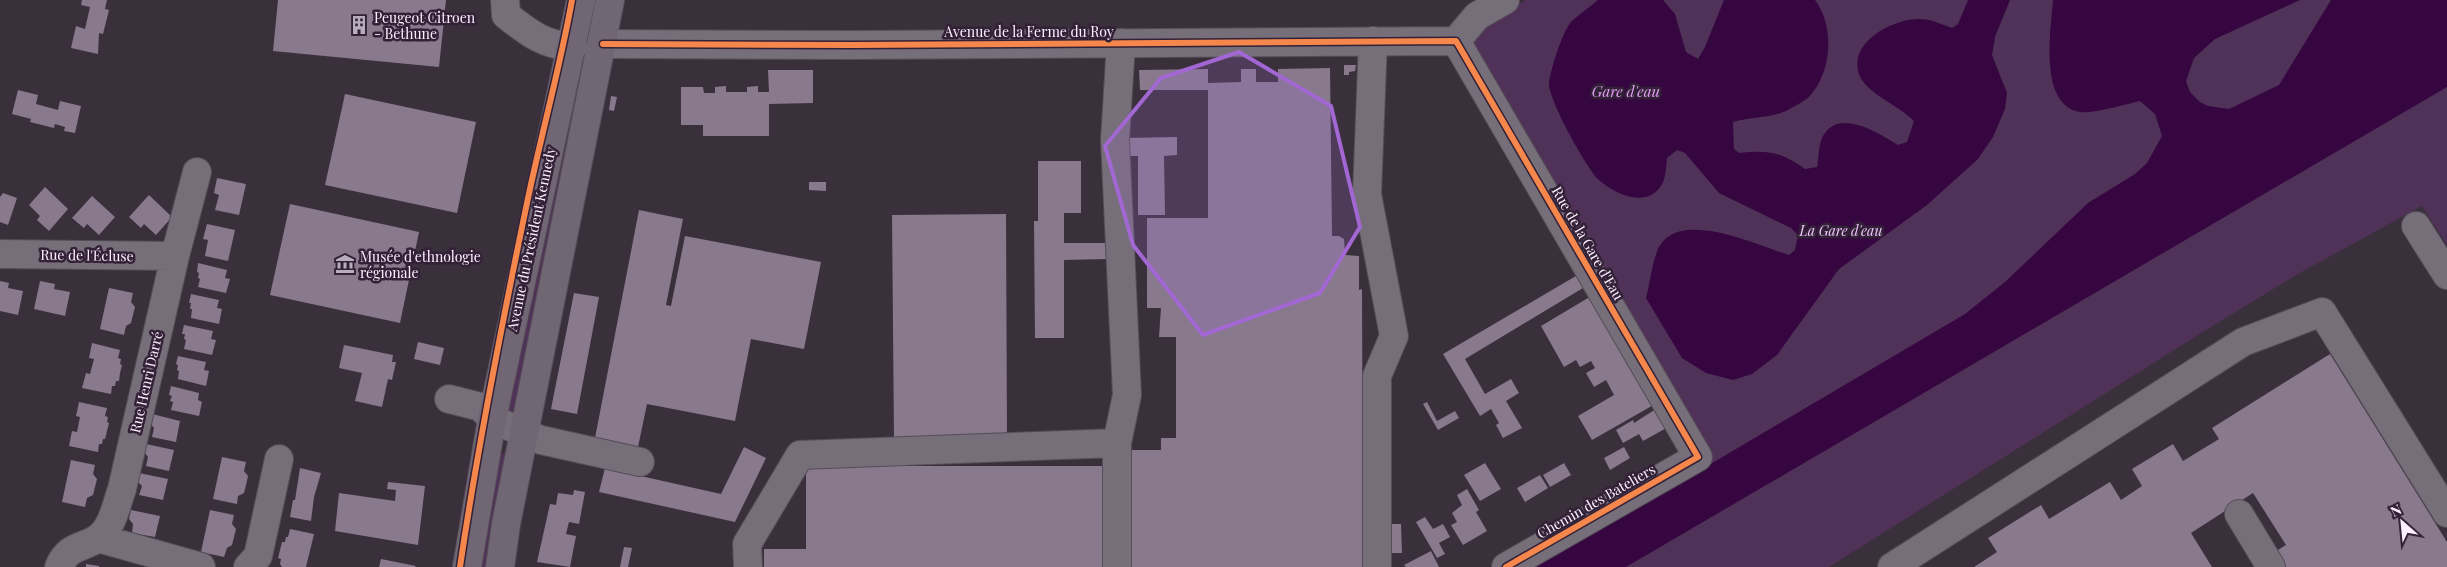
<svg xmlns="http://www.w3.org/2000/svg" width="2447" height="567" font-family="'Playfair Display',serif">
<style>
.green{fill:#503258}
.water{fill:#350640}
.building{fill:#88798c}
.lines{fill:none;stroke-linecap:round;stroke-linejoin:round}
.minor-casing{stroke:#554d57;stroke-width:30}
.major-casing{stroke:#554d57;stroke-width:30}
.minor{stroke:#766e78;stroke-width:28}
.major{stroke:#716674;stroke-width:28}
.cycleway-casing{stroke:#322137;stroke-width:9}
.cycleway{stroke:#f5874c;stroke-width:6}
.marked{fill:#a267d2;fill-opacity:0.2;stroke:#a267d2;stroke-width:4;stroke-linejoin:round}
.labels{text-anchor:middle;dominant-baseline:central;stroke-width:5;stroke-linejoin:round;paint-order:stroke}
.poi-label{font-size:14px;fill:#fcf0ff;stroke:#322137;text-anchor:start}
.street-label{font-size:14px;fill:#fcf0ff;stroke:#322137}
.park-label{font-size:14px;font-style:italic;fill:#f1c6fc;stroke:#322137}
.water-label{font-size:15px;font-style:italic;fill:#e7a0f9;stroke:#322137}
</style>
<rect width="100%" height="100%" fill="#3a303c"/>
<!-- green -->
<path class="green" d="M1526,0H2447V245L2422,206L2303,271L2206,330L1829,567H1523L1705,460L1589,253L1469,33Z
M586,77L516,423L510,416L507,402L536,253Z
M510,448L487,567H477L496,459Z"/>
<!-- water -->
<path class="water" d="M1598,0H1663L1675,14L1686,52L1698,59L1705,47L1724,0H1815C1835,27 1832,72 1809,97C1803,102 1793,107 1786,111C1771,118 1749,117 1733,122L1734,149L1739,153C1768,150 1781,152 1805,169L1817,167C1819,157 1818,145 1823,136C1839,107 1880,134 1898,145L1907,142L1914,121C1900,106 1865,93 1859,74C1848,42 1893,19 1919,19C1931,19 1941,24 1952,28L1958,24L1968,0H2010L1995,37L1992,55L2007,93L2005,109L1993,137L1978,159L1927,205L1839,269L1777,355L1752,374L1733,380L1706,373L1682,358L1646,298C1650,283 1652,263 1658,249C1678,207 1757,245 1789,255L1795,250L1798,235L1791,228L1719,193L1685,153L1677,150L1667,158C1666,166 1666,177 1662,184C1649,209 1615,195 1599,180C1587,169 1548,99 1549,83C1551,68 1562,33 1571,22C1579,14 1590,7 1598,0Z
M2053,0H2300L2215,39L2194,58L2186,81L2190,92L2200,102L2208,106L2229,109L2279,85L2331,0H2447V87L1626,567H1536L1965,314L2005,282L2088,203L2135,174L2147,163L2162,136L2155,114L2140,101C2127,104 2092,114 2080,112C2038,105 2051,30 2053,0Z"/>
<!-- building -->
<path class="building" d="M82,0H107L105,9L109,10L103,34L99,33L98,54L71,48L76,26L85,29L90,7L81,5Z
M278,0H446L439,67L273,51Z
M1344,65H1356L1355,71L1349,72V75H1344Z
M1330,68L1332,236H1339L1344,239L1345,255L1359,256V290L1362,289L1363,567H1132L1131,450H1161V438H1176V337H1159L1161,308H1147V218H1208V90H1140L1139,70L1208,69V83L1241,82V69H1256V82H1278V69Z
M768,70H813V103L769,104V136H703V125H681V87H703L704,93H715V87L726,86V92H747V87L758,86V92H769Z
M18,90L38,95L36,104L58,110L60,101L81,106L75,133L64,131L65,127L55,124L54,128L30,122L31,119L12,114Z
M345,94L476,122L457,213L325,185Z
M611,96L617,97L614,111L609,110Z
M1177,137V155L1164,156L1165,215H1138V156H1123V138Z
M1038,161H1081V213H1064V243H1107V259L1064,260V338H1035L1034,221H1038Z
M217,178L246,184L239,215L215,210L219,195L214,193Z
M809,182H826V191L809,190Z
M45,187L68,209L49,231L37,220L40,216L29,205Z
M3,193L17,198L8,225L0,222V197Z
M149,195L172,217L156,235L144,224L141,228L129,217Z
M92,196L115,217L99,235L87,224L84,228L72,218Z
M290,204L419,232L400,323L270,295Z
M639,210L683,219L666,305L671,306L685,236L821,262L804,349L751,339L735,421L647,404L638,447L595,438Z
M1006,214L1007,438L894,439L892,215Z
M207,224L235,230L228,261L205,256L208,240L203,239Z
M198,263L227,270L225,278L230,279L226,293L198,287L200,279L198,278L199,273L197,272Z
M1581,273L1588,285L1465,359L1485,394L1511,379L1519,393L1506,401L1522,428L1503,438L1496,425L1499,423L1491,409L1480,416L1443,354Z
M0,281L9,283L8,288L23,291L18,315L0,311Z
M40,281L55,284L54,289L70,292L65,316L34,309Z
M109,288L133,293L131,302L135,307L131,323L126,326L124,335L100,329Z
M574,293L599,297L577,414L551,409Z
M191,294L219,300L217,308L222,309L219,324L191,318L192,309H190L191,303H189Z
M1593,295L1657,403L1592,440L1578,416L1614,395L1606,380L1594,387L1586,373L1595,368L1591,361L1580,367L1576,360L1564,367L1541,326Z
M184,325L213,331L211,339L216,340L212,355L184,349L186,340L184,339L185,334H182Z
M418,342L444,348L440,365L414,359Z
M92,343L120,350L118,358L121,359L120,364L122,365L120,373L119,381H116L115,386H112L111,394L82,388L86,373L90,374L94,359L89,358Z
M344,345L393,355L392,362H396L392,380L388,379L382,407L355,401L362,373L339,368Z
M2330,354L2447,542V567H2281L2273,553L2286,545L2253,493L2191,533L2212,567H1974L1997,552L1988,538L2041,505L2049,519L2110,482L2121,500L2142,486L2132,469L2173,444L2183,461L2219,439L2212,428Z
M178,356L206,362L204,370L209,371L206,386L178,379L179,371L177,370L178,365L176,364Z
M171,386L199,393L198,400L202,402L199,416L171,410L173,402L170,401L172,396L169,395Z
M79,402L107,408L105,416L108,417L107,422L109,423L105,439H103L102,444H99L98,452L69,446L72,431L77,432L80,417L76,416Z
M1427,402L1437,421L1455,411L1459,418L1438,430L1423,404Z
M1659,407L1670,426L1643,441L1639,434L1623,443L1616,430L1633,420L1634,423Z
M152,414L180,421L176,442L152,437L154,428L150,423Z
M146,444L174,450L169,471L146,466L148,457L144,452Z
M744,447L766,458L735,522L599,492L605,468L721,494Z
M1624,447L1630,458L1610,470L1604,458Z
M222,457L246,462L244,471L248,476L246,485L244,493L238,496L237,504L213,499Z
M71,460L95,465L93,474L97,479L93,495L87,498L85,507L62,502Z
M1485,463L1501,489L1480,501L1464,475Z
M1564,463L1571,475L1550,487L1543,475Z
M806,466H1103V567H764V549H806Z
M300,468L321,473L314,497L311,521L290,517L293,500H295Z
M139,473L168,479L163,500L139,495L142,486L137,481Z
M1540,475L1548,488L1525,502L1517,488Z
M388,482L425,486L418,545L335,531L339,493L395,501L396,490L387,489Z
M1467,489L1479,510L1476,512L1487,531L1463,545L1451,525L1457,522L1452,513L1462,505L1457,495Z
M574,490L585,492L579,524L569,522L566,534L576,536L570,567L537,562L550,504L556,505L558,493L573,495Z
M131,510L160,516L155,537L132,533L133,524L129,519Z
M210,510L234,515L232,524L236,529L232,545L227,548L224,557L201,552Z
M1425,517L1433,529L1443,524L1450,537L1439,543L1445,554L1437,558L1416,522Z
M1389,524H1401L1402,553H1389Z
M290,529L314,534L306,567H282L280,564L281,559L278,558L282,542H285L286,537H288Z
M624,547L632,548L628,567H620Z
M1431,551L1439,567H1406L1404,565Z
M381,559L416,566L415,567H379Z
M86,564L99,566V567H86Z"/>
<g class="lines">
<!-- minor casing -->
<g class="minor-casing">
<path id="minor" d="M505,0L506,15C526,31 546,47 573,46
M1373,41L1367,194L1394,336L1377,376V567
M1456,41L1698,457L1506,567
M1456,41L1477,16L1505,0
M603,44L853,45L1456,41
M2416,226L2447,275
M0,254L175,256
M449,399L481,407L492,419L541,440L640,462
M2239,514L2271,567
M98,538L201,567
M59,567C68,545 82,549 98,538C113,527 116,505 122,489L175,256L197,172
M248,567L258,556L279,459
M748,567L747,544L800,455L1117,443
M1117,567V443L1127,395L1115,140L1121,43
M1892,567L2243,342L2322,312L2447,513"/>
</g>
<!-- major casing -->
<g class="major-casing">
<path id="major" d="M467,567L492,419L581,0
M500,567L506,524L610,0"/>
</g>
<!-- minor -->
<use href="#minor" class="minor"/>
<!-- major -->
<use href="#major" class="major"/>
<!-- cycleway casing -->
<g class="cycleway-casing">
<path id="cycleway" d="M603,44L853,45L1456,41L1698,457L1506,567
M460,567C478,445 502,323 527,203C541,135 560,68 572,0"/>
</g>
<!-- cycleway -->
<use href="#cycleway" class="cycleway"/>
</g>
<!-- marked area -->
<path class="marked" d="M1239,52L1331,106L1360,227L1320,293L1203,335L1133,245L1105,146L1161,78Z"/>
<!-- icons -->
<defs>
<g id="building-bare" transform="scale(1.5)"><path d="M-4-6H4V6H1V3H-1V6H-4ZM-2.5-4.3h1.7v1.8h-1.7ZM.8-4.3h1.7v1.8H.8ZM-2.5-1h1.7V.8h-1.7ZM.8-1h1.7V.8H.8Z" fill="#b8adbb" stroke="#322137" stroke-width="2.5" paint-order="stroke"/></g>
<g id="museum-bare" transform="scale(1.5)"><path d="M0-6L6-3V-2H-6V-3ZM-5-1h2V3h-2ZM-1-1h2V3h-2ZM3-1h2V3H3ZM-6 4H6V6H-6Z" fill="#b8adbb" stroke="#322137" stroke-width="2.5" paint-order="stroke"/></g>
</defs>
<g fill-rule="evenodd">
<use href="#building-bare" x="359" y="25"/>
<use href="#museum-bare" x="345" y="264"/>
</g>
<g class="labels">
<!-- poi labels -->
<g class="poi-label">
<text x="374" y="17">Peugeot Citroen<tspan x="374" dy="16">- Bethune</tspan></text>
<text x="360" y="256">Musée d'ethnologie<tspan x="360" dy="16">régionale</tspan></text>
</g>
<!-- street labels -->
<g class="street-label">
<text x="1029" y="31">Avenue de la Ferme du Roy</text>
<text transform="translate(531 239) rotate(-78)">Avenue du Président Kennedy</text>
<text transform="translate(1588 243) rotate(60)">Rue de la Gare d'Eau</text>
<text transform="translate(87 255) rotate(1)">Rue de l'Écluse</text>
<text transform="translate(146 382) rotate(-77)">Rue Henri Darré</text>
<text transform="translate(1596 501) rotate(-30)">Chemin des Bateliers</text>
</g>
<!-- park labels -->
<g class="park-label">
<text x="1841" y="230">La Gare d'eau</text>
</g>
<!-- water labels -->
<g class="water-label">
<text x="1626" y="91">Gare d'eau</text>
</g>
</g>
<!-- north arrow -->
<g transform="translate(2402 522) rotate(333)" stroke="#322137" stroke-width="4" paint-order="stroke">
<path d="M0-4L9 19L0 12L-9 19Z" fill="#fcf0ff"/>
<text y="-8" font-size="14" font-weight="bold" text-anchor="middle" fill="#fcf0ff">N</text>
</g>
</svg>
